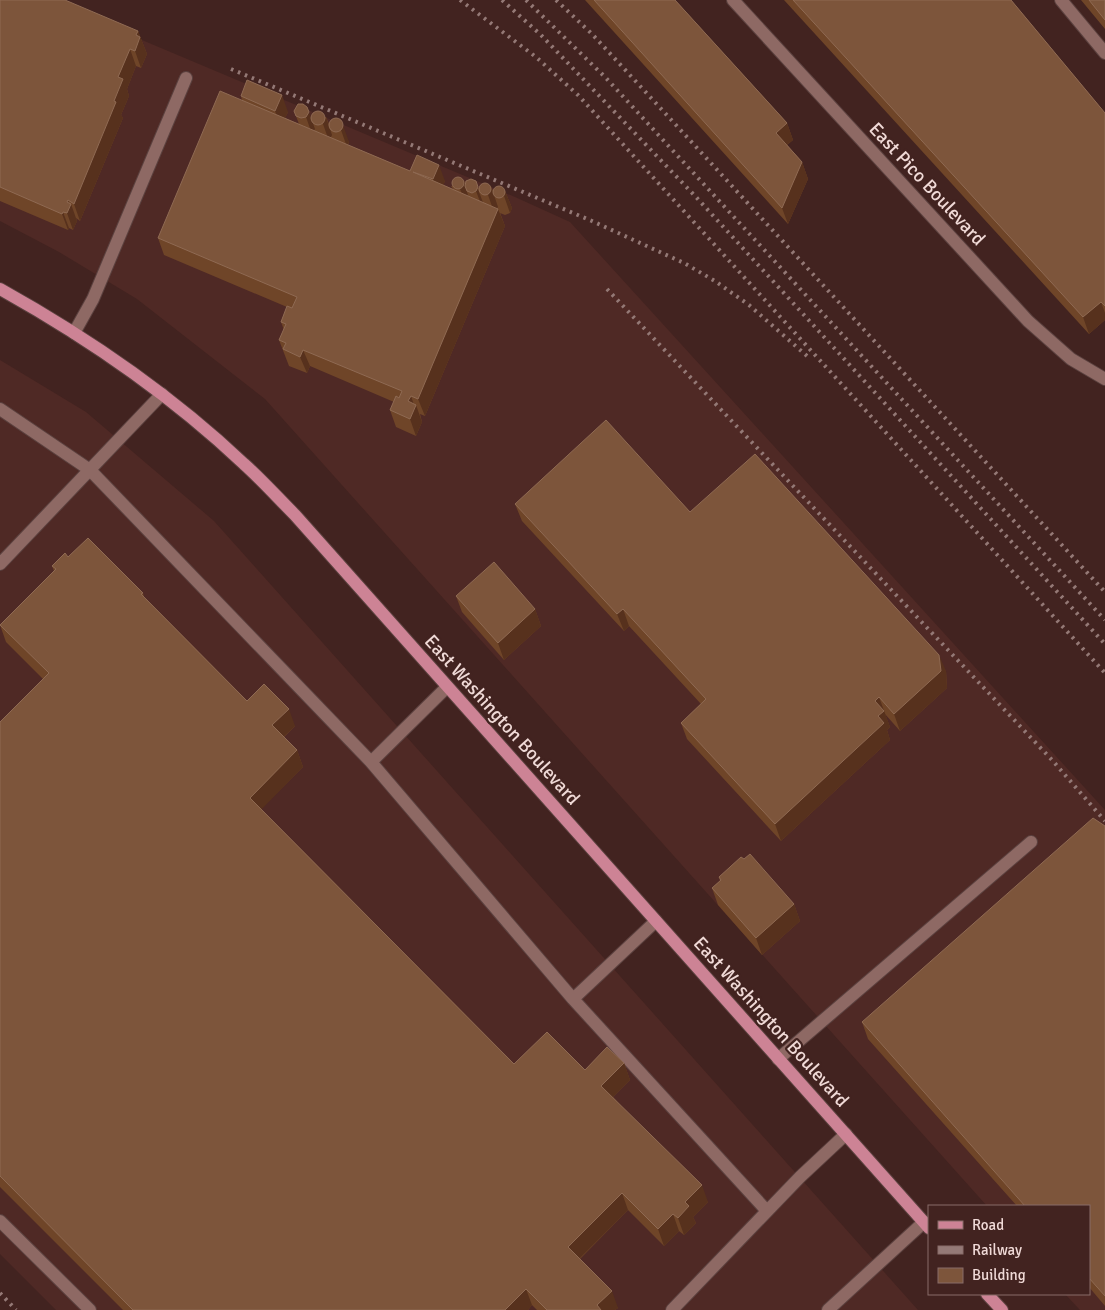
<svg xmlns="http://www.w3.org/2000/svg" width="1105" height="1310" font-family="Signika,sans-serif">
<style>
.built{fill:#4f2925}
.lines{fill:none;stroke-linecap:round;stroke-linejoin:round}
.service-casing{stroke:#5b413f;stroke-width:14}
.minor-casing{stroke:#5b413f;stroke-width:14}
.primary-casing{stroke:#5b413f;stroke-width:14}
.service{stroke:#8e6964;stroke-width:12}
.minor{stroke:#8e6964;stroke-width:12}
.primary{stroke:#cd8395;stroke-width:12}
.rail{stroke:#947976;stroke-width:4;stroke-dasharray:2.5 5;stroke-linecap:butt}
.wall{fill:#6f4528}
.shaded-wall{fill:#57311d}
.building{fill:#7d553b;stroke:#8f6a53}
.labels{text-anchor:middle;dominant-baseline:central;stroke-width:4.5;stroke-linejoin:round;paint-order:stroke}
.street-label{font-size:19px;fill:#f0dad7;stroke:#422320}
</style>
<rect width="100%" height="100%" fill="#422320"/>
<!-- built -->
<path class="built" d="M0,0H47L515,197L570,222L1105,810V1310H1080L1065,1294H1089V1206H987L265,399L137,299L59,252L0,221Z
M0,360L86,412L214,521L918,1310H56L0,1254Z"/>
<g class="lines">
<!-- service casing -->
<g class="service-casing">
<path id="service" d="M1061,0L1105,53
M74,333L93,299L186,78
M0,409L90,470L371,762L573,999L767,1211
M0,564L162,394
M371,762L447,687
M573,999L656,921
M778,1059L1031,842
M0,1221L90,1310
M672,1310L800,1177L846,1134
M828,1310L924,1222"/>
</g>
<!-- minor casing -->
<g class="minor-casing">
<path id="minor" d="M733,0L1028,321L1071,359L1105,379"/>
</g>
<!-- primary casing -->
<g class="primary-casing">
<path id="primary" d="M0,289C88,338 171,395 244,464C262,480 278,498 295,515L929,1228
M987,1294L1002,1310"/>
</g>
<!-- service -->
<use href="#service" class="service"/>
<!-- minor -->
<use href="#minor" class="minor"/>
<!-- primary -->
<use href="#primary" class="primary"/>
<!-- rail -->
<path class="rail" d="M460,0L536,57L578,95L1105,673
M502,0L541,35L696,197L1105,644
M526,0L606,78L1105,620
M556,0L592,34L641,87L1105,592
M231,69L592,221L684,263L715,281L749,305L807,356
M607,289L1052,760L1105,821
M0,1293L16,1310"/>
</g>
<!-- wall -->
<path class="wall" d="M0,0L138,31L147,54L141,68L136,66L127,89L129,96L121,115L123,118L80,221L76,218L77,221L73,230L69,228L68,230L0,201Z
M585,0H675L787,123L793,140L787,145L802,162L808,179L788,224Z
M784,0H1011L1105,113V320L1089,334Z
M1081,0H1105V29Z
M241,96L288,112L285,118L299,124L294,111L311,118L326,117L329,124L334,118L349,142L348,145L410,171L445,181L443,185L453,189L451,186L465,184L479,188L505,191L512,208L510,213L505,215L500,213L499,210L505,226L425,416L420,414L422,422L416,436L396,427L390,410L394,402L310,366L307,373L289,366L279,340L284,330L281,322L287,307L164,255L158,238L242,100Z
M515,504L690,512L946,671L947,688L900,731L885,714L890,727L887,730L890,740L781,841L687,739L681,723L701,704L629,626L624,631L522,521Z
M68,557L143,593L144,597L247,701L295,726L284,737L297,750L303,767L261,809L514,1064L585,1070L624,1063L630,1080L613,1097L708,1202L693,1217L696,1223L684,1235L679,1231L664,1246L628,1210L580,1259L618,1308L615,1310H537L532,1305L528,1310H123L0,1187V722L43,679L6,642L0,625L54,571L52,566Z
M456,596L535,609L541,626L504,660L462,612Z
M1105,826V1306L1089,1287V1206H1017L868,1039L862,1022Z
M719,877L794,904L800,921L762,955L718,905L712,888L720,881Z"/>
<!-- shaded-wall -->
<path class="shaded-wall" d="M138,31L147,54L141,68L135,51L136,35Z
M130,49L136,66L127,89L129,96L121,115L123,118L80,221L74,204L114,101L118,77Z
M282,95L288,112L281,127L275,111Z
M307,107L315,129L312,134L306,117Z
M326,117L332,135L329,141L323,124Z
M787,123L793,140L782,149L776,133Z
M343,125L349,142L347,147L341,130Z
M802,162L808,179L788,224L782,208Z
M439,165L445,181L439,196L433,179Z
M464,180L468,191L465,186L470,201L467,206L460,189Z
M491,186L498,207L492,192L498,207L494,212L488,195Z
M478,187L479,192L484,205L482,207L476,191Z
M505,191L512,208L510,213L504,196Z
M68,200L70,206L71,204L77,221L73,230L67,213V202Z
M498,209L505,226L425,416L418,399Z
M63,212L69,228L68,230L62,214Z
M1101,302L1105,313V320L1089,334L1083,317Z
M303,350L310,366L307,373L300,357Z
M411,396L415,408L416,405L422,422L416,436L410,419L408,401Z
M535,609L541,626L504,660L498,643Z
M623,609L629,626L624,631L617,614Z
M939,655L946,671L947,688L900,731L894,714Z
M879,697L890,727L887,730L890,740L781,841L775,824L878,716L875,701Z
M289,709L295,726L278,742L272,725Z
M297,750L303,767L256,815L250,798Z
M794,904L800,921L762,955L756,938Z
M624,1063L630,1080L607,1103L601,1086Z
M702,1185L708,1202L693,1217L696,1223L684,1235L678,1218L685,1202Z
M622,1193L628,1210L574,1264L568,1247Z
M673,1214L679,1231L664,1246L658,1229Z
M526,1289L532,1305L528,1310H505Z
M612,1291L618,1308L615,1310H598L597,1305Z"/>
<!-- building -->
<path class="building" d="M0,0H65L138,31L136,35L140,37L135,51L130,49L118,77L123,79L114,101L116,102L74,204L68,200L67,202L71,204L67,213L63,212L62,214L0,187Z
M594,0H675L787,123L776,133L802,162L782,208Z
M793,0H1011L1105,113V306L1101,302L1083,317Z
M1089,0H1105V20Z
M247,80L282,95L275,111L241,96Z
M220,91L410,171L417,155L439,165L433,179L413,172L498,209L418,399L411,396L408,401L416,405L410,419L390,410L396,396L399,398L402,391L303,350L300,357L283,349L286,343L279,340L286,324L281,322L287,306L292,308L297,297L158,238Z
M298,104H303L307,107L309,112L306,117L301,118L296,116L294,111Z
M311 118a7 7 0 1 1 14 0a7 7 0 1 1-14 0Z
M329 125a7 7 0 1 1 14 0a7 7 0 1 1-14 0Z
M452 183a6 6 0 1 1 12 0a6 6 0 1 1-12 0Z
M471,179L476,181L478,187L476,191L472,193L467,191L465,186L466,181Z
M479 189a6 6 0 1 1 12 0a6 6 0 1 1-12 0Z
M493 192a6 6 0 1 1 12 0a6 6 0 1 1-12 0Z
M606,420L690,512L755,454L939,655L941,671L894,714L879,697L875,701L884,711L878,716L884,723L775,824L681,723L706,699L623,609L617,614L515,504Z
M88,538L143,593L141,594L247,701L264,684L289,709L272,725L297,750L250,798L514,1064L547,1032L585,1070L607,1047L624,1063L601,1086L702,1185L685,1202L689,1206L678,1218L673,1214L658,1229L622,1193L568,1247L612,1291L597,1305L601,1310H547L526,1289L505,1310H133L0,1176V722L49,673L0,625L56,569L52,566L65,553L68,557Z
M494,562L535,609L498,643L456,596Z
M1093,818L1105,826V1296L1089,1278V1206H1025L862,1022Z
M750,854L794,904L756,938L712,888L721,880L719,877L741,857L744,859Z"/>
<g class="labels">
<!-- street labels -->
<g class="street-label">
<text transform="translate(927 184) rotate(47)">East Pico Boulevard</text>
<text transform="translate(502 720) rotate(48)">East Washington Boulevard</text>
<text transform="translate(771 1022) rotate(48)">East Washington Boulevard</text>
</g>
</g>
<!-- legend -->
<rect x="928" y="1205" width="162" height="90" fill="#422320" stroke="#886c69"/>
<rect x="938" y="1221" width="25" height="8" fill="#cd8395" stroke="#886c69"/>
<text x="972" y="1230" font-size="15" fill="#f0dad7">Road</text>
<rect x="938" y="1246" width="25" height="8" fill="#947976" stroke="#886c69"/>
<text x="972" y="1255" font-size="15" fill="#f0dad7">Railway</text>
<rect x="938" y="1268" width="25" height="15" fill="#7d553b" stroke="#886c69"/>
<text x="972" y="1280" font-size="15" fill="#f0dad7">Building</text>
</svg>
